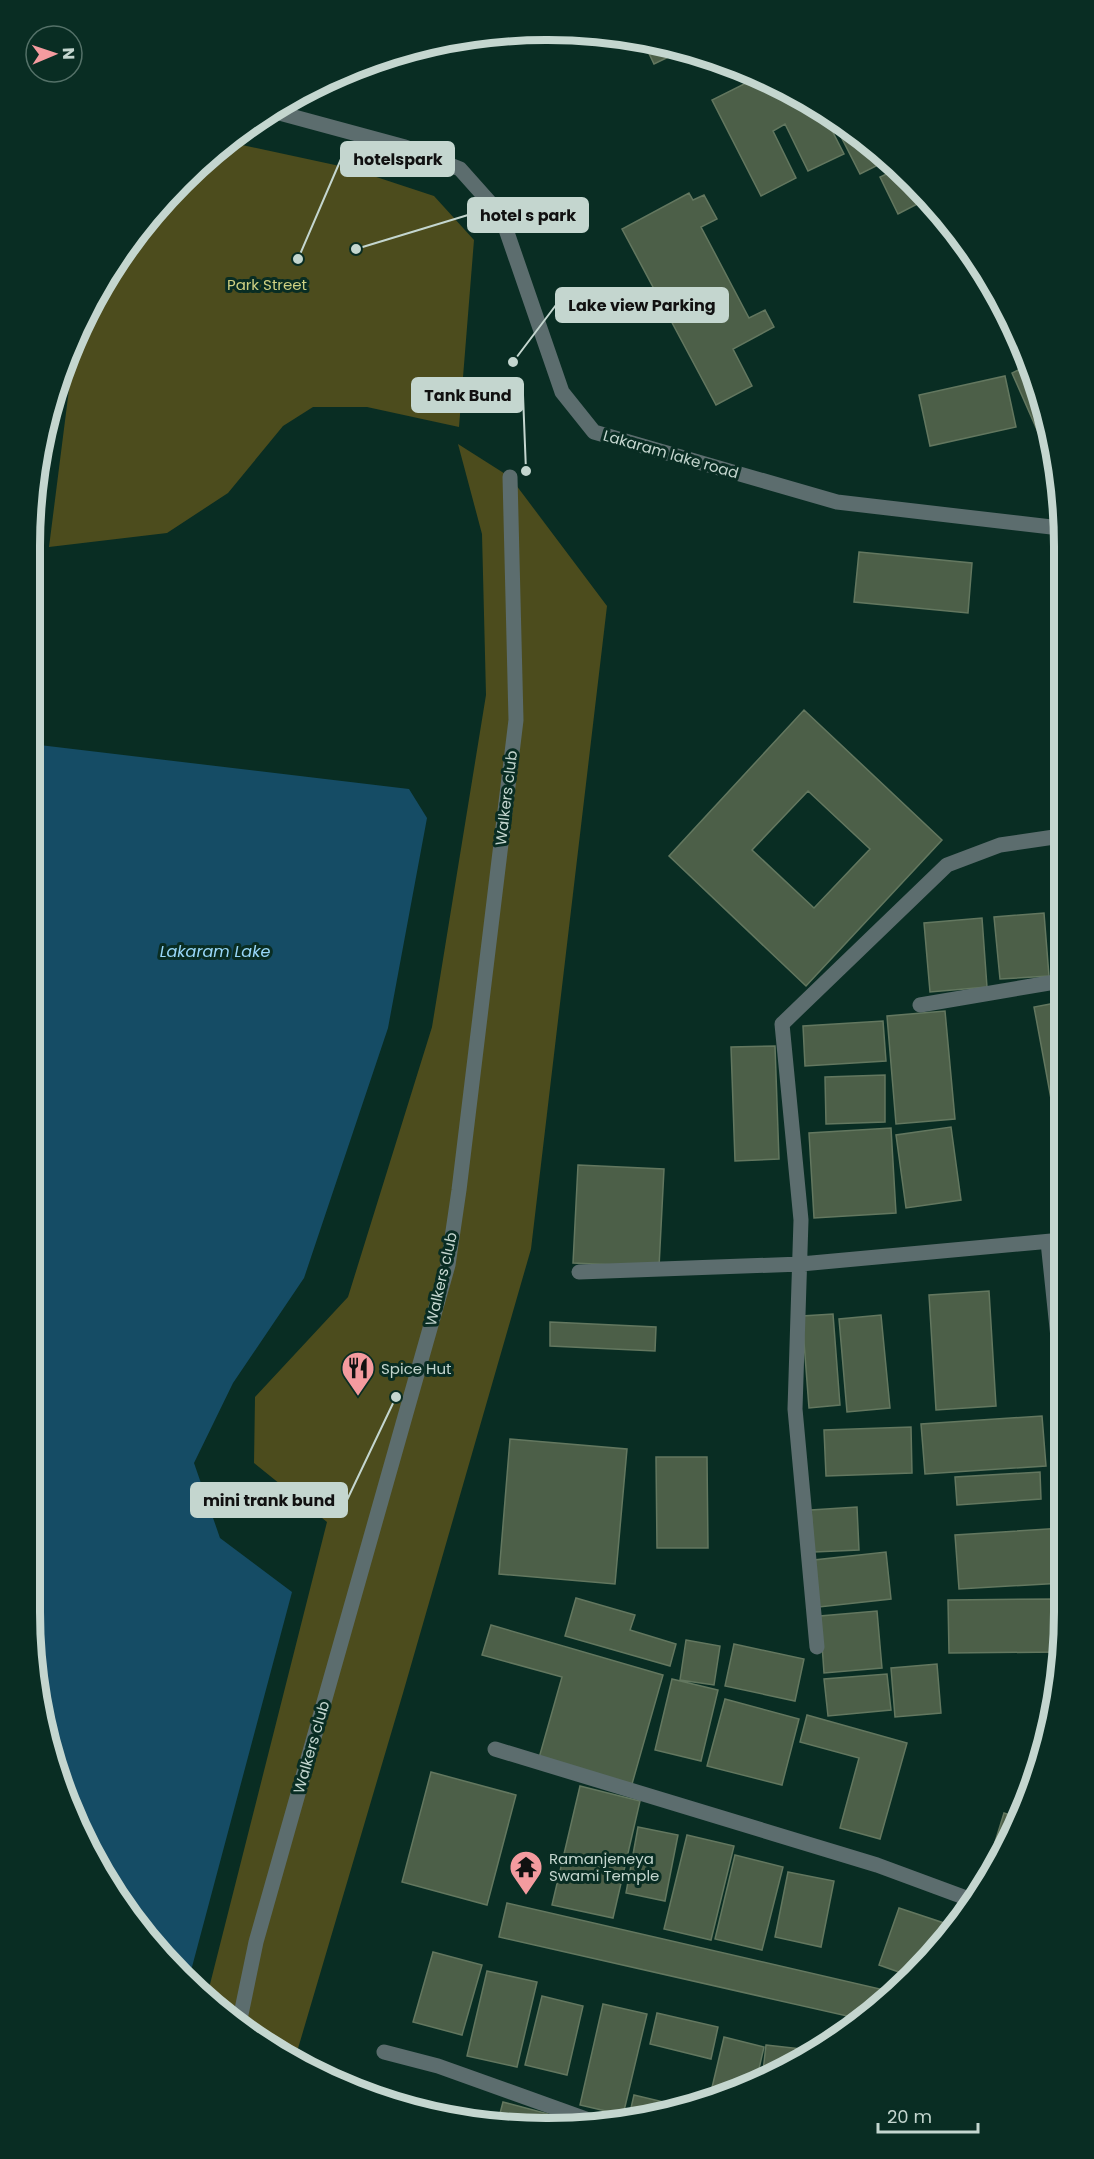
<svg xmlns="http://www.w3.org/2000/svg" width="1094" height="2159" font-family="Poppins,sans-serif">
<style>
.green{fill:#4c4c1d}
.water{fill:#154c65}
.building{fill:#4c5f48;stroke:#63775f;stroke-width:1.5;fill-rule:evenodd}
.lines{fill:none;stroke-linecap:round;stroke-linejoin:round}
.minor{stroke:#5c6d6e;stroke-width:15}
.labels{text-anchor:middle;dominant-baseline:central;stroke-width:6;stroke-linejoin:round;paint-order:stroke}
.park-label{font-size:15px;fill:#ced082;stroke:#092d23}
.street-label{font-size:15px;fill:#c4d6cf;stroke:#092d23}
.poi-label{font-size:15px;fill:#c4d6cf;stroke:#092d23;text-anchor:start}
.water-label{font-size:16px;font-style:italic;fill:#99d8fa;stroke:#092d23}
.rim{fill:none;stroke:#c4d6cf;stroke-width:8}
.leader{fill:none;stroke:#c4d6cf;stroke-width:2}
.callout-dot{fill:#c4d6cf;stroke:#092d23;stroke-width:2}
.callout{fill:#c4d6cf;stroke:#c4d6cf;stroke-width:2}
.callout-label{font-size:16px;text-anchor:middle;font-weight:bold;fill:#111}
</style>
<rect width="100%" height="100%" fill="#092d23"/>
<!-- green -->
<path class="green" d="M228,142L349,168L434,196L474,240L459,427L367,407H313L283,426L228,493L167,533L49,547L75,342L83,319L137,233L206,159Z
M458,444L510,477L607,606L531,1249L403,1693L294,2062L288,2060L206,2000L327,1522L254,1463L255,1397L348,1297L432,1027L486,695L482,534Z"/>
<!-- water -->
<path class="water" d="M31,744L409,789L427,818L388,1028L304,1278L233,1383L194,1463L220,1538L292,1592L188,1982L137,1927L58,1779L30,1612Z"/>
<!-- building -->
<path class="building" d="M643,41L680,48L685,49L654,64Z
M758,77L775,83L823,113L844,154L808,171L785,124L773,131L796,178L761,196L712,100Z
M832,119L862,137L886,161L860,174Z
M895,170L925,200L898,214L880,177Z
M689,193L693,200L704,195L717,219L701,227L749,318L765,310L774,327L733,349L752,386L716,405L622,229Z
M1029,365L1060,479V482L1012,373Z
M1005,376L1016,427L930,446L919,395Z
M859,552L972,563L968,613L854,602Z
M804,710L942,840L806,986L669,856ZM808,791L870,849L814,908L752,850Z
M1061,899V969H1057L1051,900Z
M1044,913L1049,976L1000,979L994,917Z
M982,918L987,987L930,992L924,923Z
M1061,1002V1114L1054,1115L1034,1007Z
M945,1011L955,1119L896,1124L887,1016Z
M883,1021L886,1061L805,1066L803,1026Z
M775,1046L779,1159L735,1161L731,1047Z
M885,1075V1122L826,1124L825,1077Z
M951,1127L961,1200L906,1208L896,1135Z
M891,1128L896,1213L814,1218L809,1133Z
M578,1165L664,1169L659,1267L573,1263Z
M989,1291L996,1406L936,1410L929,1295Z
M833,1314L840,1405L809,1408L802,1316Z
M881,1315L890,1408L847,1412L839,1319Z
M550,1322L656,1327L655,1351L550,1346Z
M1042,1416L1046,1466L925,1474L921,1424Z
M911,1427L912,1473L826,1476L824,1430Z
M510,1439L627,1449L615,1584L499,1574Z
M656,1457H707L708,1548H657Z
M1040,1472L1041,1499L957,1505L955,1477Z
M857,1507L859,1550L814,1552L811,1510Z
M1063,1528V1583L959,1589L955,1535Z
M886,1552L891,1599L819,1607L814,1560Z
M576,1598L635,1615L630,1630L676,1644L670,1666L565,1636Z
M1056,1599L1057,1652L949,1653L948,1600Z
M877,1611L882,1668L824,1673L820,1616Z
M491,1625L663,1675L632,1784L539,1758L562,1677L482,1655Z
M686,1640L720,1646L714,1685L680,1680Z
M734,1644L804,1659L795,1701L725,1686Z
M937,1664L941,1713L895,1717L891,1668Z
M887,1674L891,1710L828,1716L824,1679Z
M672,1679L718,1690L701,1761L655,1750Z
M725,1699L799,1719L782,1785L707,1766Z
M807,1715L907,1743L880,1839L840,1828L859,1758L800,1742Z
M431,1772L516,1795L487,1905L402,1882Z
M580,1786L640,1801L613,1918L552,1905Z
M1004,1813L1019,1818L1011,1840L984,1878Z
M638,1827L678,1835L665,1901L626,1893Z
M687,1835L734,1846L711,1940L664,1929Z
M735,1855L783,1867L762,1950L715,1939Z
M788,1872L834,1881L821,1947L775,1937Z
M507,1903L893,1992L856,2018L499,1937Z
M899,1908L950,1925L913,1977L879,1965Z
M433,1952L482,1965L462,2035L413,2022Z
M487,1971L537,1982L517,2067L467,2056Z
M542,1996L583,2006L567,2075L525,2065Z
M603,2004L647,2014L623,2115L580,2105Z
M657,2013L718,2027L711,2059L650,2044Z
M724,2037L764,2047L756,2082L710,2096Z
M766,2045L811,2050L775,2076L762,2080Z
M634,2095L672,2104L671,2107L628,2121Z
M503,2102L552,2115L550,2122L498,2121Z"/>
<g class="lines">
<!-- minor -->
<path class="minor" d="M272,111L405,147L460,169L501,215L562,392L594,432L837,502L1060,528
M920,1005L1061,981
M1048,1242L1062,1376
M579,1272L801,1264L1062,1240
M817,1647L795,1409L801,1220L782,1024L947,865L1000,845L1061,836
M495,1749L877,1865L969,1899
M239,2024L256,1942L448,1265L459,1190L516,720L510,477
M384,2052L438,2066L600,2124"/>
</g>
<!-- icons -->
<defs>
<g id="restaurant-pin" transform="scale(1.725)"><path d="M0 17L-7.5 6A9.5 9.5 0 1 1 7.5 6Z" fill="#f49b9f" stroke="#092d23"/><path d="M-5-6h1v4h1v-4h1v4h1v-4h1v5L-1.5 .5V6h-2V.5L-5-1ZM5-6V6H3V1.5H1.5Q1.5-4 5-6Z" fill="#111"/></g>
<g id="temple-pin" transform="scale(1.725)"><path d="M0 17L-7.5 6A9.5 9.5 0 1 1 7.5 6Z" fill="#f49b9f" stroke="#092d23"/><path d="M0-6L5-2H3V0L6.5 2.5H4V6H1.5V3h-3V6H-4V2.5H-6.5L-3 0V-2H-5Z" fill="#111"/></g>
</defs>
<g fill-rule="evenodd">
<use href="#restaurant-pin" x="358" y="1368"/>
<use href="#temple-pin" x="526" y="1867"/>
</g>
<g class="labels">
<!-- park labels -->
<g class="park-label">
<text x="267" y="284">Park Street</text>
</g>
<!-- street labels -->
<g class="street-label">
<text transform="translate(671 454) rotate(16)">Lakaram lake road</text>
<text transform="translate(506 798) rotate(-83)">Walkers club</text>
<text transform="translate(441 1279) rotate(-77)">Walkers club</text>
<text transform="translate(311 1747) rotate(-74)">Walkers club</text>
</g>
<!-- poi labels -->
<g class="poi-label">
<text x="381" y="1368">Spice Hut</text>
<text x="549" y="1858">Ramanjeneya<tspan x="549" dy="17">Swami Temple</tspan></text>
</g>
<!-- water labels -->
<g class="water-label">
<text x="215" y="951">Lakaram Lake</text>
</g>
</g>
<!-- crop -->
<path d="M0 0H1094V2159H0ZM546 40H548A506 506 0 0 1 1054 546V1612A506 506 0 0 1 548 2118H546A506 506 0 0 1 40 1612V546A506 506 0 0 1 546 40Z" fill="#092d23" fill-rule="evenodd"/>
<path class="rim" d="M546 40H548A506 506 0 0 1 1054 546V1612A506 506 0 0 1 548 2118H546A506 506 0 0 1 40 1612V546A506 506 0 0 1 546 40Z"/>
<!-- callouts -->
<path class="leader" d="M298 259L341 159M356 249L468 215M513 362L556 305M526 471L523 395M396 1397L347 1500"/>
<g class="callout-dot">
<circle cx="298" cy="259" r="6"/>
<circle cx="356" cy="249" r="6"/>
<circle cx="513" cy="362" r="6"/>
<circle cx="526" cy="471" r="6"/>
<circle cx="396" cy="1397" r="6"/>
</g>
<g class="callout">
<rect x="341" y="142" width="113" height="34" rx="6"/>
<rect x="468" y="198" width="120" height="34" rx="6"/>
<rect x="556" y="288" width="172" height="34" rx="6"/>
<rect x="412" y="378" width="111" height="34" rx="6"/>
<rect x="191" y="1483" width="156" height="34" rx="6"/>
</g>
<g class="callout-label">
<text x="398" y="165">hotelspark</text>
<text x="528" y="221">hotel s park</text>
<text x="642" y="311">Lake view Parking</text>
<text x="468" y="401">Tank Bund</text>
<text x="269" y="1506">mini trank bund</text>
</g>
<!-- north arrow -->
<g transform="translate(54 54) rotate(88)"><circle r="28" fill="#092d23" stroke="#547168" stroke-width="1.5"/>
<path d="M0-4.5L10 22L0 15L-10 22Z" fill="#f49b9f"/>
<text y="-9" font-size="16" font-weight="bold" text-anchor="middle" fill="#c4d6cf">N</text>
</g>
<!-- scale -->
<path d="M878 2123v9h100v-9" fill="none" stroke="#c4d6cf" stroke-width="3"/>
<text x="887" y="2123" font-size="18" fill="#c4d6cf" stroke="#092d23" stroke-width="4.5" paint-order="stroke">20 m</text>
</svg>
